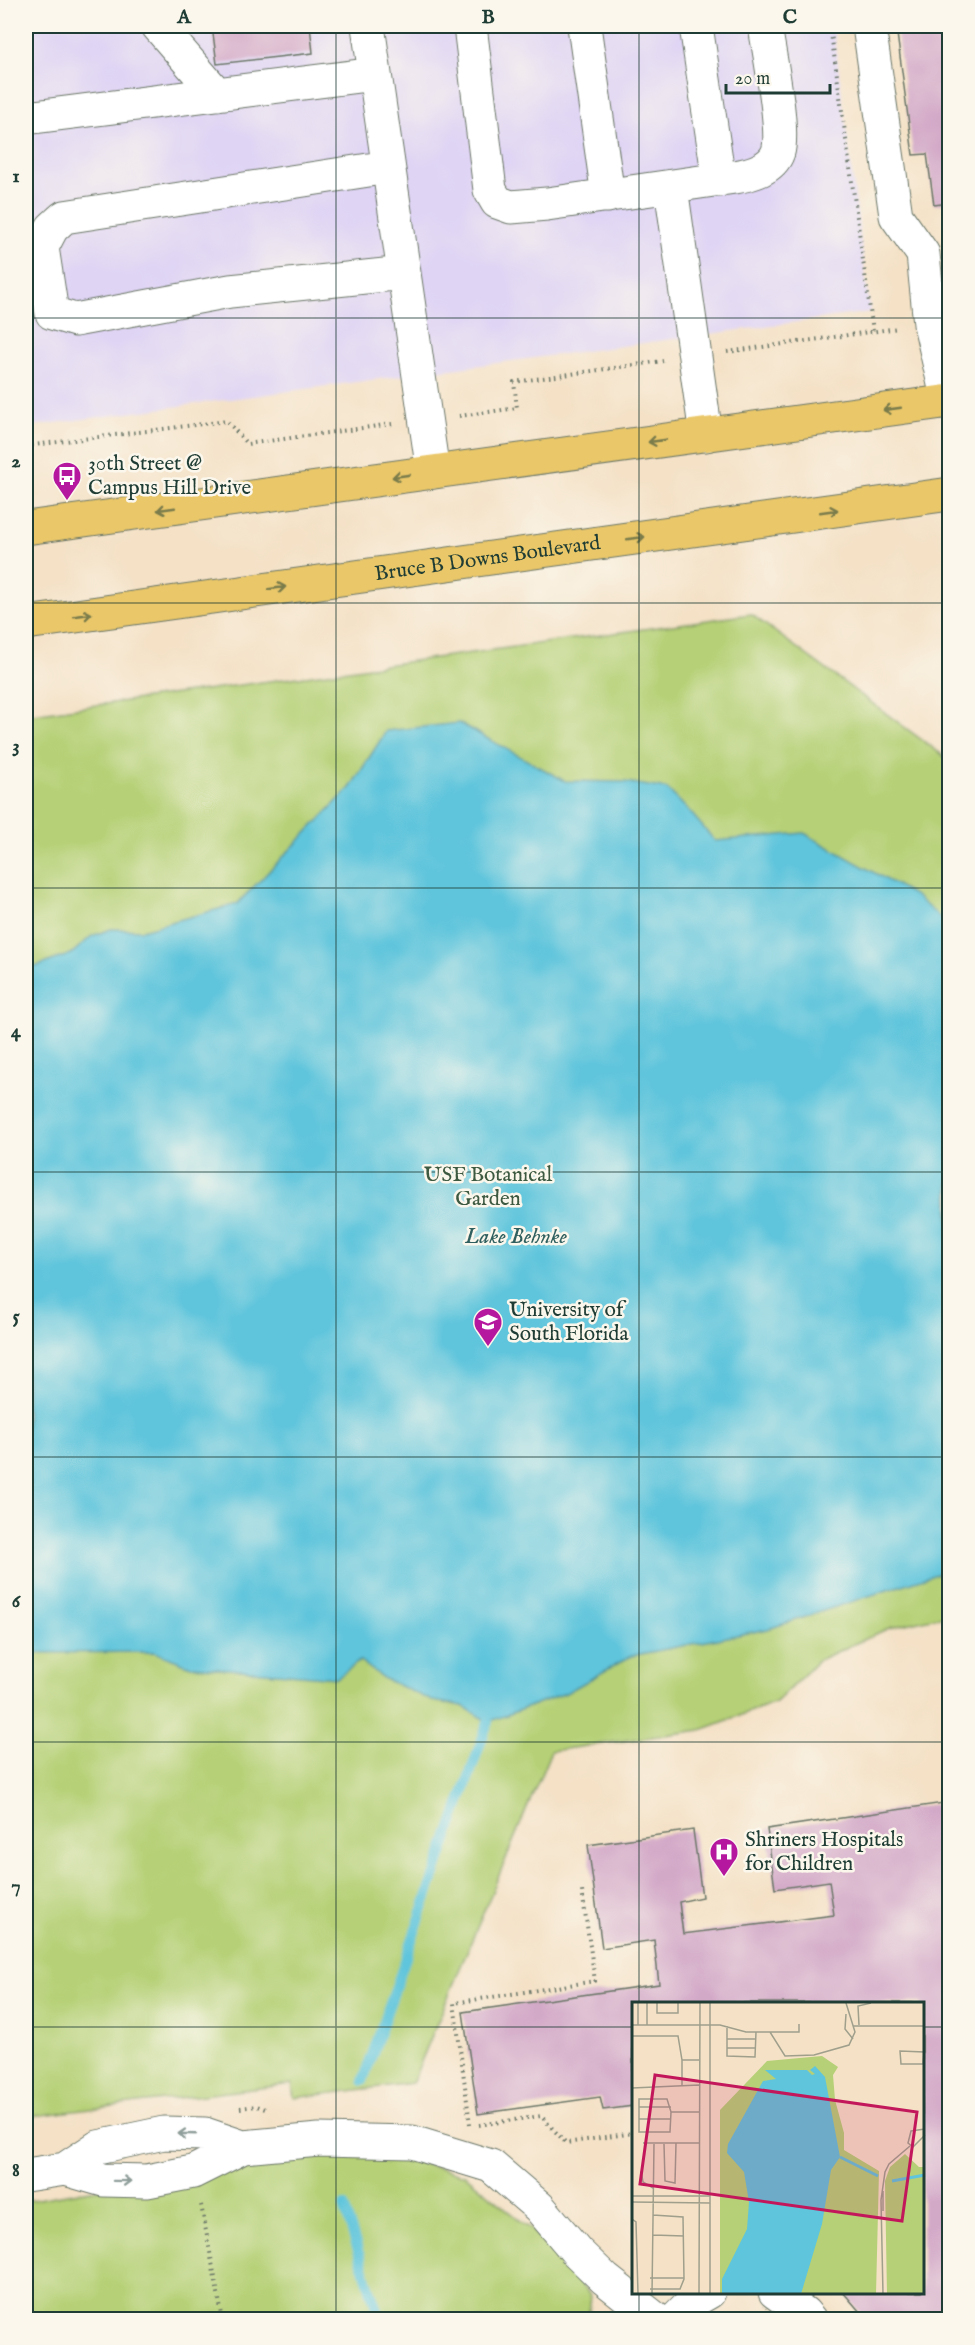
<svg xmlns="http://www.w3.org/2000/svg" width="975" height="2345" font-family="'IM FELL English',serif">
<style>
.built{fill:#dfd4f4}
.green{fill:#b5d076;stroke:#6a8655;stroke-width:1.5}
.water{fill:#5fc5dc;stroke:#3f8188;stroke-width:1.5}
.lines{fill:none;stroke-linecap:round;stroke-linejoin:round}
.stream{stroke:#5fc5dc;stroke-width:10}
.building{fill:#d3a9c8}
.minor-casing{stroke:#6a7667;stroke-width:35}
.major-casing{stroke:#6a7667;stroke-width:35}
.path{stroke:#6a7667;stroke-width:4;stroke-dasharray:1.5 4.5;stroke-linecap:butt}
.minor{stroke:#fff;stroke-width:33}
.major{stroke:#eac769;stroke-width:33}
.oneway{stroke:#7a7b4c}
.oneway2{stroke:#8f9e9a}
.grid{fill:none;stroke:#1f3d34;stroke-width:1.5;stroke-opacity:0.55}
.labels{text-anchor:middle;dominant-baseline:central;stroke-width:5;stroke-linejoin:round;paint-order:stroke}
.poi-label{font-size:21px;fill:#1f3d34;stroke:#fbf7ec;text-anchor:start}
.street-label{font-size:21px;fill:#1f3d34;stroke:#fbf7ec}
.park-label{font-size:21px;fill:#3d5a41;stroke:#fbf7ec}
.water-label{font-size:22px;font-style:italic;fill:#2f5f5e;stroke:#fbf7ec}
.inset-river{fill:none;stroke:#5fc5dc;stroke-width:3}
.inset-road{fill:none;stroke:#9f9f8c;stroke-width:1.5}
.view{fill:#c2185b;fill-opacity:0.15;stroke:#c2185b;stroke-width:3}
.inset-edge{fill:none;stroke:#1f3d34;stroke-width:3}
.neatline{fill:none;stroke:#1f3d34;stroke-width:2}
.grid-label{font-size:20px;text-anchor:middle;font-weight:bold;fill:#1f3d34}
</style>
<rect width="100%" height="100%" fill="#fbf7ec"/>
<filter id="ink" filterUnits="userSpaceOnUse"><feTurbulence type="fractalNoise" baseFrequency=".0167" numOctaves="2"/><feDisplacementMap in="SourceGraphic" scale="12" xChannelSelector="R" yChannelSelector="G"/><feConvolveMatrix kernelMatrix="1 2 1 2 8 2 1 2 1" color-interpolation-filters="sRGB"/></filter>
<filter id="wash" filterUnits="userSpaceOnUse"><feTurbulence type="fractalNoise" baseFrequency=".008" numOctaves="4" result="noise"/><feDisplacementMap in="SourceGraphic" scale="24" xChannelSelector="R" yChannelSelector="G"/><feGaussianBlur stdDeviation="1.35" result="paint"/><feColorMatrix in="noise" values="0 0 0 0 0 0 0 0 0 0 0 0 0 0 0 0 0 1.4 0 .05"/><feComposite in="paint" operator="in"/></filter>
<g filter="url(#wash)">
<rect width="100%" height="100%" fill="#f4e1c6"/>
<!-- built -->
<path class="built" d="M26,26H833L870,312L26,427Z"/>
<!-- green -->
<path class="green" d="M751,614L949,760V1614L889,1628L819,1660L776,1702L701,1730L551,1751L412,2083L294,2098L292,2084L26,2117V715Z
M328,2150L395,2156L465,2175L531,2229L591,2296L588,2320H26V2201Z"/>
<!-- water -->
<path class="water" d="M459,723L565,781L625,782L667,789L691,813L715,841L804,833L914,895L949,925V1570L768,1629L631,1656L566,1693L488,1722L463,1706L432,1701L383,1678L360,1661L337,1678L191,1666L154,1652L26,1653V970L71,954L92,936L111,929L142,930L237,904L350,788L386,731Z"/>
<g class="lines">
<!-- stream -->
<path class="stream" d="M363,2081L488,1722
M344,2206L380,2320"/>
</g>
<g id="blocks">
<!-- building -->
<path class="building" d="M212,26H310L313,53L217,64Z
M896,26H950V203L934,205L927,154L913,155Z
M950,1802V2320H867L843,2292H922V2003H633V2106L603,2110L600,2097L478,2114L463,2012L659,1984L654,1940L602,1948L588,1845L693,1830L702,1897L679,1902L683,1934L834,1915L829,1881L775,1889L767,1829Z"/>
</g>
</g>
<g filter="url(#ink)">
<use href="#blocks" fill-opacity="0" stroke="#6a7667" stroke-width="1.5"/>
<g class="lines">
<!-- minor casing -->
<g class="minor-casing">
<path id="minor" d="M158,26L217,94
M368,26L433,472
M470,26L490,190L497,202L511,207L547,204L735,177C752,174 772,169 778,152C785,129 769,53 765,26
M584,26L608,196
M696,26L719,180
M869,26L896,216L923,254L930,324L948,401
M26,118L375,74
M388,167L64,217L52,228L42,247L52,313L75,320L230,291L404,273
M671,187L706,435
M65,2169L98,2147L164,2133L205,2134L243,2147
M26,2175L65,2169L103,2180L147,2181L193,2172L243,2147L319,2140L412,2142L491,2166L539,2207L577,2252L605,2279L657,2320
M775,2292L804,2313L810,2320
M675,2320L695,2300L709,2292"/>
</g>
<!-- major casing -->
<g class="major-casing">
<g id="major">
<path d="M26,528L950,401"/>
<path id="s1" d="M26,623L950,494"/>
</g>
</g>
<!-- path -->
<path class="path" d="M830,26L873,331
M727,352L898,328
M459,416L517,408L514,382L663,361
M26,446L227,421L247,444L392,424
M240,2108L257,2106L265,2109
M470,2124L454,2003L595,1981L582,1891
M479,2125L541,2116L566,2143L633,2133
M201,2205L223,2320"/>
<!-- minor -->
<use href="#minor" class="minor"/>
<!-- major -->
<use href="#major" class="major"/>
</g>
<!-- one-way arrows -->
<defs><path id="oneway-shaft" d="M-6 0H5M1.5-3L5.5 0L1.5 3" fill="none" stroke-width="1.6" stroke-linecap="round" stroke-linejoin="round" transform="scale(1.5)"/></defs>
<g class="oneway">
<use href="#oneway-shaft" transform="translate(892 409) rotate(172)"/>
<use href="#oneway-shaft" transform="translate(657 441) rotate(172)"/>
<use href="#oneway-shaft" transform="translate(401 476) rotate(172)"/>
<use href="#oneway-shaft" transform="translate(166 509) rotate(172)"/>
<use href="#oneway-shaft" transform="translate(829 511) rotate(-8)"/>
<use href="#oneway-shaft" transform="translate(636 538) rotate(-8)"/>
<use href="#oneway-shaft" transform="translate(277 588) rotate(-8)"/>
<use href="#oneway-shaft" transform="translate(83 615) rotate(-8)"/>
</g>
<g class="oneway2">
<use href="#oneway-shaft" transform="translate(187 2134) rotate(-178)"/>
<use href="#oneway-shaft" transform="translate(122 2181) rotate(1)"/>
</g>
</g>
<!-- grid -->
<path class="grid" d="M336,26V2320M639,26V2003M26,318H950M26,603H950M26,888H950M26,1172H950M26,1457H950M26,1742H950M26,2027H633M922,2027H950M639,2292V2320"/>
<!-- icons -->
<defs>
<g id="bus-pin" transform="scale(1.5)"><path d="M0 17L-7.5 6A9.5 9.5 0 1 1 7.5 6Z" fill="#b5179e" stroke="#fbf7ec"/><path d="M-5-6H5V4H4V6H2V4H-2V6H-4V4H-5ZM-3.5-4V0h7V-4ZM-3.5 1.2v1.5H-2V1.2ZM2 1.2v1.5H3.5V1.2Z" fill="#fff"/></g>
<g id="university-pin" transform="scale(1.5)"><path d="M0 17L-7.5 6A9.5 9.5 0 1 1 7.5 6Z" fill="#b5179e" stroke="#fbf7ec"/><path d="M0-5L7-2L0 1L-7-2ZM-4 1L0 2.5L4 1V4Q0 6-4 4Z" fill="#fff"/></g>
<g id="hospital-pin" transform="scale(1.5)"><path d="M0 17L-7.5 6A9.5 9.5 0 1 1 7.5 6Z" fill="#b5179e" stroke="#fbf7ec"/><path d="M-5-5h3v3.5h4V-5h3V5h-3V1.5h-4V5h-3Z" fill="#fff"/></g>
</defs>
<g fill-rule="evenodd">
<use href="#bus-pin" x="67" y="476"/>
<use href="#university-pin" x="488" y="1322"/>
<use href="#hospital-pin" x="724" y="1852"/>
</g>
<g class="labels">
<!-- poi labels -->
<g class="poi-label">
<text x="88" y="464">30th Street @<tspan x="88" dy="24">Campus Hill Drive</tspan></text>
<text x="509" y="1310">University of<tspan x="509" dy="24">South Florida</tspan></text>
<text x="745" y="1840">Shriners Hospitals<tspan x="745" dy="24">for Children</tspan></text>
</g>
<!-- street labels -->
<g class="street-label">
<text stroke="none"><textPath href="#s1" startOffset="466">Bruce B Downs Boulevard</textPath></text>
</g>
<!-- park labels -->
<g class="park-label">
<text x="488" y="1175">USF Botanical<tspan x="488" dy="24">Garden</tspan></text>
</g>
<!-- water labels -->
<g class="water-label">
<text x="516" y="1237">Lake Behnke</text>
</g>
</g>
<!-- overview -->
<g transform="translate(632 2002)">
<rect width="292" height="292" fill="#f4e1c6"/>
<path d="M190,54L206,65L201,73L203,98L212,131V148L247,169L244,292H88V108L135,59ZM273,152L287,165H292V292H255L253,179L258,165Z" fill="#b5d076"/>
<path d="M183,64L193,75L208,155L199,168L190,222L169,292H90V277L115,227L117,200L112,170L95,151L96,142L131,79L144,77L133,68H175L180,73L183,72L178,68Z" fill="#5fc5dc"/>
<path class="inset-river" d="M208,155L246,174M260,179L293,173"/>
<path class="inset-road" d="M6,1V23M15,1V23M25,1V11H46V1M214,12L213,27L221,37M0,23H88L114,30H167V22M227,23L226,4L239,1M95,24V54L123,55L124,30M221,24H293M138,30L153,54L182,53L217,43L223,30L214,1M0,34H46L50,58H67M95,37H124M95,46H124M50,58V83M291,62L292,50L268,49L269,62H293M0,86L67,83M7,105H39M39,110L38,130H7V97H35L39,110H67M7,117H39M293,127L279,129L276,141L281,145L293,133M11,141H67M32,142L33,179L43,181L44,141M9,169L11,180L21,186M0,194H78M0,200L78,201M251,209V189M0,217L4,220L6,292M21,233L52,234M18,276H52M18,287H48L52,277L51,215L21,213M20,292L22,142M67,292L68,1M78,292V1M251,292L249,198L253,170L257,162L278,144"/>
<path class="view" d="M23,73L285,110L270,219L8,182Z"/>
<rect width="292" height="292" class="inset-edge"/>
</g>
<!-- margin -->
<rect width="975" height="2345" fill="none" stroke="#fbf7ec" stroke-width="66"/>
<!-- scale -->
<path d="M726 84v9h104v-9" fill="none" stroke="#1f3d34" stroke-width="3"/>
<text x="735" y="84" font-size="18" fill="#1f3d34" stroke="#fbf7ec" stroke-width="4.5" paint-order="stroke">20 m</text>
<rect x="33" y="33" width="909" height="2279" class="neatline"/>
<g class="grid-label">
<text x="184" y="23">A</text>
<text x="488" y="23">B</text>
<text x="790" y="23">C</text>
<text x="16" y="182">1</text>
<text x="16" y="467">2</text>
<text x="16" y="752">3</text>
<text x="16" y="1037">4</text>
<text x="16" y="1322">5</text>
<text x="16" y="1607">6</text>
<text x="16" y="1892">7</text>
<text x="16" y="2176">8</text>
</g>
</svg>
